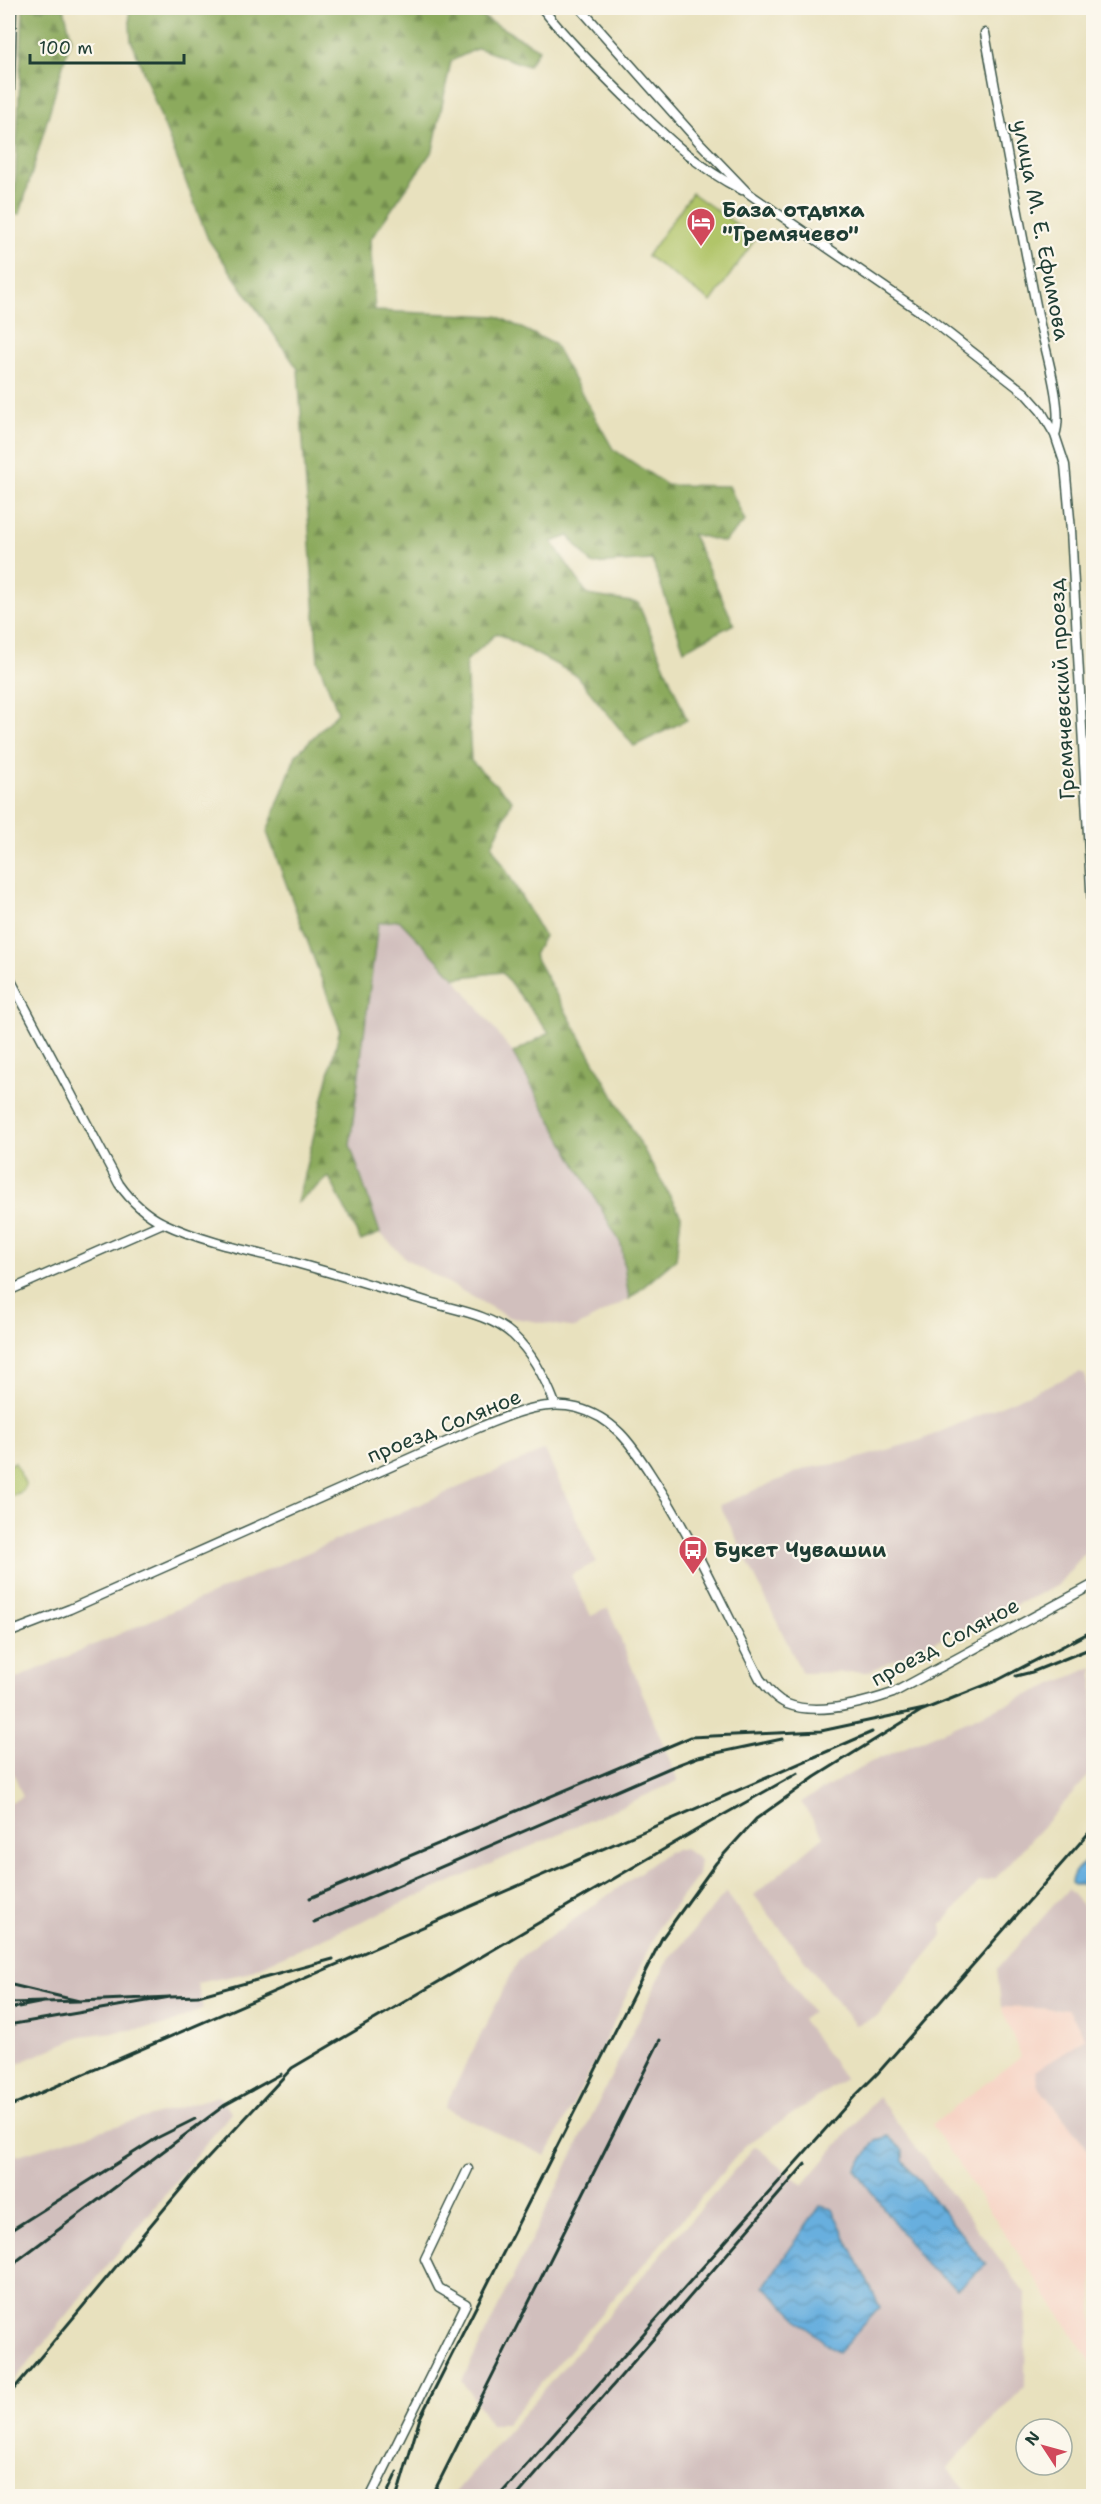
<svg xmlns="http://www.w3.org/2000/svg" width="1101" height="2504" font-family="'Shantell Sans',sans-serif">
<style>
.built{fill:#f6d2c3}
.industrial{fill:#d1bfbd}
.forest{fill:url(#forest-firs);stroke:#567448;stroke-width:1.5}
.pitch{fill:#b1c569;stroke:#68814e;stroke-width:1.5}
.water{fill:url(#water-waves);stroke:#437689;stroke-width:1.5}
.lines{fill:none;stroke-linecap:round;stroke-linejoin:round}
.minor-casing{stroke:#3d5649;stroke-width:11}
.minor{stroke:#fff;stroke-width:8}
.rail{stroke:#1f3d34;stroke-width:3}
.labels{text-anchor:middle;dominant-baseline:central;stroke-width:4.5;stroke-linejoin:round;paint-order:stroke}
.poi-label{font-size:21px;font-weight:bold;fill:#1f3d34;stroke:#fbf7ec;text-anchor:start}
.street-label{font-size:21px;fill:#1f3d34;stroke:#fbf7ec}
</style>
<defs>
<pattern id="forest-firs" width="22" height="20" patternUnits="userSpaceOnUse" patternTransform="scale(1.5)"><rect width="22" height="20" fill="#8caa5d"/><path d="M5 1l3.5 6h-7zM16 11l3.5 6h-7z" fill="#728c4e"/></pattern>
<pattern id="water-waves" width="16" height="10" patternUnits="userSpaceOnUse" patternTransform="scale(1.5)"><rect width="16" height="10" fill="#67afde"/><path d="M0 5q4-4 8 0t8 0" fill="none" stroke="#5490b5"/></pattern>
</defs>
<rect width="100%" height="100%" fill="#fbf7ec"/>
<filter id="ink" filterUnits="userSpaceOnUse"><feTurbulence type="fractalNoise" baseFrequency=".0167" numOctaves="2"/><feDisplacementMap in="SourceGraphic" scale="12" xChannelSelector="R" yChannelSelector="G"/><feConvolveMatrix kernelMatrix="1 2 1 2 8 2 1 2 1" color-interpolation-filters="sRGB"/></filter>
<filter id="wash" filterUnits="userSpaceOnUse"><feTurbulence type="fractalNoise" baseFrequency=".008" numOctaves="4" result="noise"/><feDisplacementMap in="SourceGraphic" scale="24" xChannelSelector="R" yChannelSelector="G"/><feGaussianBlur stdDeviation="1.35" result="paint"/><feColorMatrix in="noise" values="0 0 0 0 0 0 0 0 0 0 0 0 0 0 0 0 0 1.4 0 .05"/><feComposite in="paint" operator="in"/></filter>
<g filter="url(#wash)">
<rect width="100%" height="100%" fill="#e8e1be"/>
<!-- built -->
<path class="built" d="M1001,2007L1068,2009L1087,2038L1038,2086L1093,2155V2365L932,2125L1021,2056Z"/>
<!-- industrial -->
<path class="industrial" d="M399,920L455,978L513,1053L621,1244L629,1299L575,1328L508,1317L406,1259L380,1233L350,1145L378,923Z
M1080,1372L1085,1375L1094,1448L1093,1490L1089,1548L1057,1586L867,1672L802,1673L720,1505L807,1468L842,1463L921,1440Z
M545,1450L596,1562L571,1575L591,1616L608,1608L678,1781L243,1974L197,1983L203,2009L164,2026L81,2036L8,2068V1803L23,1797L8,1759V1682Z
M1093,1667V1771L996,1878L979,1882L942,1924L943,1935L877,2017L855,2025L754,1895L824,1836L801,1802L871,1762Z
M684,1848L700,1860L698,1875L659,1927L593,2066L546,2156L444,2108L519,1959L668,1852Z
M1068,1889L1093,1917V2155L1038,2086L1035,2071L1086,2038L1068,2009L1001,2007L997,1969Z
M726,1892L812,2012L802,2019L845,2079L746,2145L506,2424H491L462,2381L667,1962Z
M218,2096L232,2112L8,2388V2158Z
M878,2097L1026,2294L1025,2386L947,2468L972,2496H452L755,2146L803,2185Z"/>
<!-- forest -->
<path class="forest" d="M23,8H64L71,37L20,214H8V206L15,190Z
M129,8H467L539,49L528,66L478,48L451,61L433,150L370,240L375,311L497,316L554,344L613,449L667,485L729,486L745,521L724,542L692,534L734,624L684,650L652,560L592,564L569,536L552,542L588,595L638,603L687,720L634,746L576,675L497,633L466,661L471,761L512,800L492,846L544,936L534,955L681,1216L676,1259L629,1299L621,1244L513,1053L549,1033L502,972L455,978L399,920L378,923L350,1145L380,1233L361,1241L329,1177L297,1203L340,1029L267,832L296,755L338,712L318,661L298,369L208,239L131,40Z"/>
<!-- pitch -->
<path class="pitch" d="M692,193L756,238L711,302L647,256Z
M15,1463L26,1485L23,1491L8,1498V1465Z"/>
<!-- water -->
<path class="water" d="M1090,1859H1093V1881L1083,1885H1074L1071,1883C1072,1871 1080,1865 1090,1859Z
M888,2136L903,2150V2161L986,2265L957,2289L926,2265L855,2170L876,2140Z
M820,2206L832,2209L880,2307L838,2353L805,2326L764,2286Z"/>
</g>
<g filter="url(#ink)">
<g class="lines">
<!-- minor casing -->
<g class="minor-casing">
<path id="minor" d="M542,8C566,38 593,65 620,92C658,129 694,166 742,190
M580,8L699,142L748,193L925,315L1025,393L1041,411L1055,435L1065,465L1071,530L1094,942
M985,33C1002,127 1019,221 1038,315C1043,344 1065,409 1055,435
M8,156L12,8
M8,975L119,1184C131,1201 145,1214 163,1223C201,1241 244,1250 285,1260C333,1273 381,1288 429,1302C456,1310 491,1315 513,1335C532,1353 546,1380 555,1404
M8,1291L163,1223
M8,1633L70,1609L480,1427C511,1415 543,1399 577,1408C593,1412 608,1421 620,1433C634,1447 644,1464 655,1481C695,1543 726,1613 760,1679C768,1689 775,1699 787,1704C817,1716 864,1703 893,1693L1094,1584
M371,2496L466,2304L439,2288L425,2259L468,2169"/>
</g>
<!-- minor -->
<use href="#minor" class="minor"/>
<!-- rail -->
<path class="rail" d="M1016,1676L1032,1672L1094,1647
M918,1712L998,1680L1094,1630
M310,1898L691,1737L821,1731L924,1709L815,1777L756,1819L716,1863L662,1938L420,2418L397,2496
M314,1922L672,1767L698,1757L782,1739
M8,1984L79,2001L44,2002
M170,1997L198,1996L333,1959
M8,2003L44,2002L8,2009
M8,2025L170,1997L79,2001
M8,2107L872,1732
M8,2232L157,2138L195,2119
M8,2273L18,2260L225,2105L281,2074
M8,2396L195,2172L292,2068L700,1828L798,1773
M386,2496L397,2472
M432,2496L660,2040
M499,2496L855,2096L877,2074L1094,1827
M517,2496L805,2164"/>
</g>
</g>
<!-- icons -->
<defs>
<g id="hotel-pin" transform="scale(1.5)"><path d="M0 17L-7.5 6A9.5 9.5 0 1 1 7.5 6Z" fill="#d1495b" stroke="#fbf7ec"/><path d="M-6-4.5h1.5V1H6V5H4.5V3h-9V5H-6ZM-4 0a1.8 1.8 0 1 1 3.6 0ZM.5 0V-2.5h3Q6-2.5 6 0Z" fill="#fff"/></g>
<g id="bus-pin" transform="scale(1.5)"><path d="M0 17L-7.5 6A9.5 9.5 0 1 1 7.5 6Z" fill="#d1495b" stroke="#fbf7ec"/><path d="M-5-6H5V4H4V6H2V4H-2V6H-4V4H-5ZM-3.5-4V0h7V-4ZM-3.5 1.2v1.5H-2V1.2ZM2 1.2v1.5H3.5V1.2Z" fill="#fff"/></g>
</defs>
<g fill-rule="evenodd">
<use href="#hotel-pin" x="701" y="222"/>
<use href="#bus-pin" x="693" y="1550"/>
</g>
<g class="labels">
<!-- poi labels -->
<g class="poi-label">
<text x="722" y="210">База отдыха<tspan x="722" dy="24">"Гремячево"</tspan></text>
<text x="714" y="1550">Букет Чувашии</text>
</g>
<!-- street labels -->
<g class="street-label">
<text transform="translate(1041 230) rotate(79)">улица М. Е. Ефимова</text>
<text transform="translate(1062 689) rotate(-93)">Гремячевский проезд</text>
<text transform="translate(444 1426) rotate(-22)">проезд Соляное</text>
<text transform="translate(945 1642) rotate(-28)">проезд Соляное</text>
</g>
</g>
<!-- margin -->
<rect width="1101" height="2504" fill="none" stroke="#fbf7ec" stroke-width="30"/>
<!-- north arrow -->
<g transform="translate(1044 2447) rotate(306)"><circle r="28" fill="#fbf7ec" stroke="#a3ada2" stroke-width="1.5"/>
<path d="M0-4.5L10 22L0 15L-10 22Z" fill="#d1495b"/>
<text y="-9" font-size="16" font-weight="bold" text-anchor="middle" fill="#1f3d34">N</text>
</g>
<!-- scale -->
<path d="M30 54v9h154v-9" fill="none" stroke="#1f3d34" stroke-width="3"/>
<text x="39" y="54" font-size="18" fill="#1f3d34" stroke="#fbf7ec" stroke-width="4.5" paint-order="stroke">100 m</text>
</svg>
